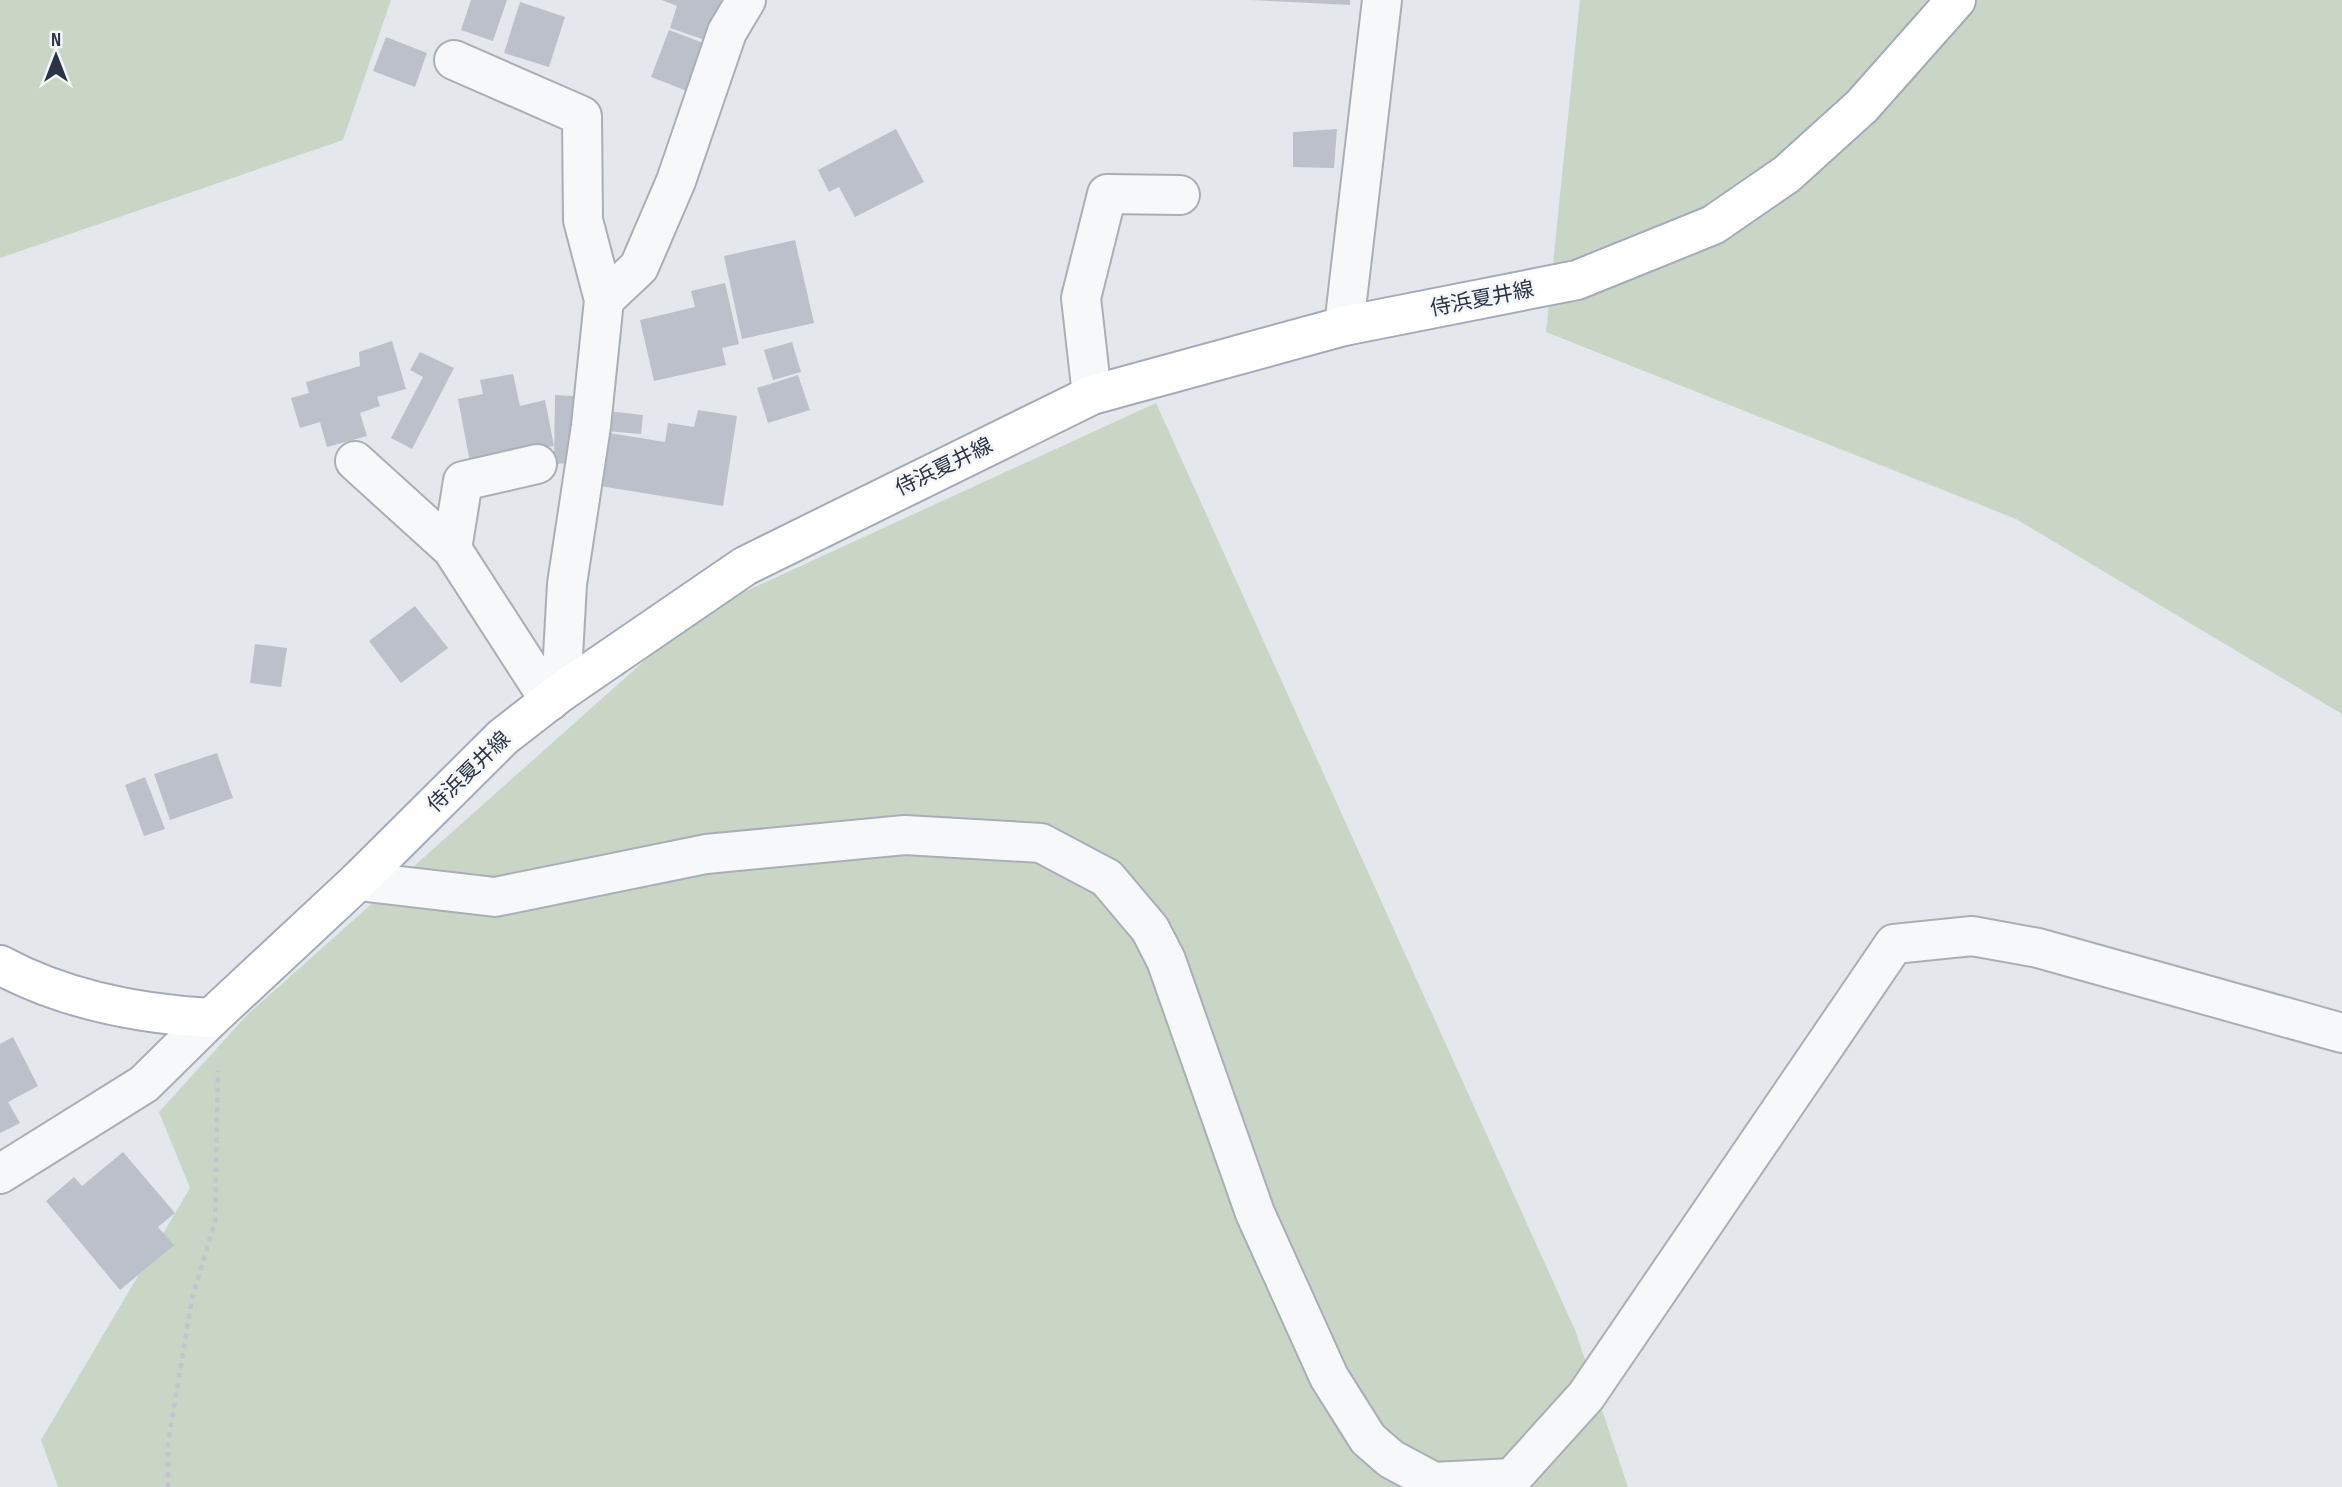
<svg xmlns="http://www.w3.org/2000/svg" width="2342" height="1487" font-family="'Sofia Sans Condensed','Noto Sans JP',sans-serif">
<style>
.green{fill:#c9d6c5}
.building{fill:#bbc0ca}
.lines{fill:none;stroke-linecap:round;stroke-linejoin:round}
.minor-casing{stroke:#a9aeb7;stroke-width:42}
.major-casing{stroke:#a3abb8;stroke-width:42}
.path{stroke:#c2c5cb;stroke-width:4.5;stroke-dasharray:5 5;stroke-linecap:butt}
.minor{stroke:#f7f8fa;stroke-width:38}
.major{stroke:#fff;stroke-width:38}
.labels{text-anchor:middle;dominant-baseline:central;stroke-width:5;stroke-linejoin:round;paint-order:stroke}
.street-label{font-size:21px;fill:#2b3445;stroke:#f4f6f9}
</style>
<rect width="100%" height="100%" fill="#e4e7ec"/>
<!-- green -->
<path class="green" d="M0,0H391L343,140L0,258Z
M1580,0H2342V714L2016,519L1546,332Z
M1156,403L1575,1330L1628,1487H58L41,1440L190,1188L159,1112L248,1014L698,613Z"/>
<!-- building -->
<path class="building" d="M471,0H507L493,41L461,30Z
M662,0H722L708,41L670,28L677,6Z
M1251,0H1350V5Z
M520,2L565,17L549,67L504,53Z
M669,30L706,44L687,91L651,77Z
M386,37L427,53L415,87L373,71Z
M896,129L924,182L855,217L839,187L829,192L818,170Z
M1337,129L1334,168L1293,167V132Z
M795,240L814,323L742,339L724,256Z
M725,283L739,344L722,348L726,365L654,381L640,320L695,307L691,291Z
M392,341L406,389L377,397L380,406L360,413L367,436L327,447L320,422L300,428L291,398L309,393L306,382L360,366L359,352Z
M792,342L801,372L773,380L764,350Z
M420,352L454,368L412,449L391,438L423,377L410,370Z
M513,374L520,406L545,400L554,446L470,462L458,399L483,394L480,380Z
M798,375L810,410L768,423L757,388Z
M555,395L573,396L576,463L554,464Z
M698,410L737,416L723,506L594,485L603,432L665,442L668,423L694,427Z
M608,411L643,415L641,434L606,431Z
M415,606L448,648L401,683L369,641Z
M255,644L287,648L281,687L250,683Z
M217,753L233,798L170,820L154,774Z
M145,777L165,829L144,836L125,785Z
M13,1037L38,1086L8,1102L20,1123L0,1133V1044Z
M123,1152L175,1213L158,1227L174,1245L120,1290L46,1201L74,1177L82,1186Z"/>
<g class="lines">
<!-- minor casing -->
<g class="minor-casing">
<path id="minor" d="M454,60L582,116L583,220L604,300
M1344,326L1382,0
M1092,395L1081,298L1107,194L1180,195
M355,461L452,549L550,701
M452,549L463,481L537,464
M561,692L567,584L591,426L604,300L639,267L676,181L727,32L746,0
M358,881L495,897L706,854L905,835L1041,843L1107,878L1150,929L1166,960L1255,1213L1329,1377L1368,1439L1391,1459L1434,1482L1512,1478L1586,1396L1894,944L1972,936L2038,948L2342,1033
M0,1174L144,1084L211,1018"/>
</g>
<!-- major casing -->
<g class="major-casing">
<path id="major" d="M0,965C65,1000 138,1014 211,1018L358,881L503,737L561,692L745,566L1092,395L1344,326L1577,280L1713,225L1787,174L1862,106L1956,0"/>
</g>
<!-- path -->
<path class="path" d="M168,1487V1443L192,1299L215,1221L218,1070"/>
<!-- minor -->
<use href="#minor" class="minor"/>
<!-- major -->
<use href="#major" class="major"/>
</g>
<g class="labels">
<!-- street labels -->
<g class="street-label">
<text transform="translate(1482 299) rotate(-11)">侍浜夏井線</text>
<text transform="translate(944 467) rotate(-26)">侍浜夏井線</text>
<text transform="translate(469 772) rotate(-44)">侍浜夏井線</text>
</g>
</g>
<!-- north arrow -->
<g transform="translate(56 56)" stroke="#f4f6f9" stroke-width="5" paint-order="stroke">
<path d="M0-5L12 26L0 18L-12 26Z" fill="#2b3445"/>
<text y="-10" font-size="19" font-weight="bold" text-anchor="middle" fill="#2b3445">N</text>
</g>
</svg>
